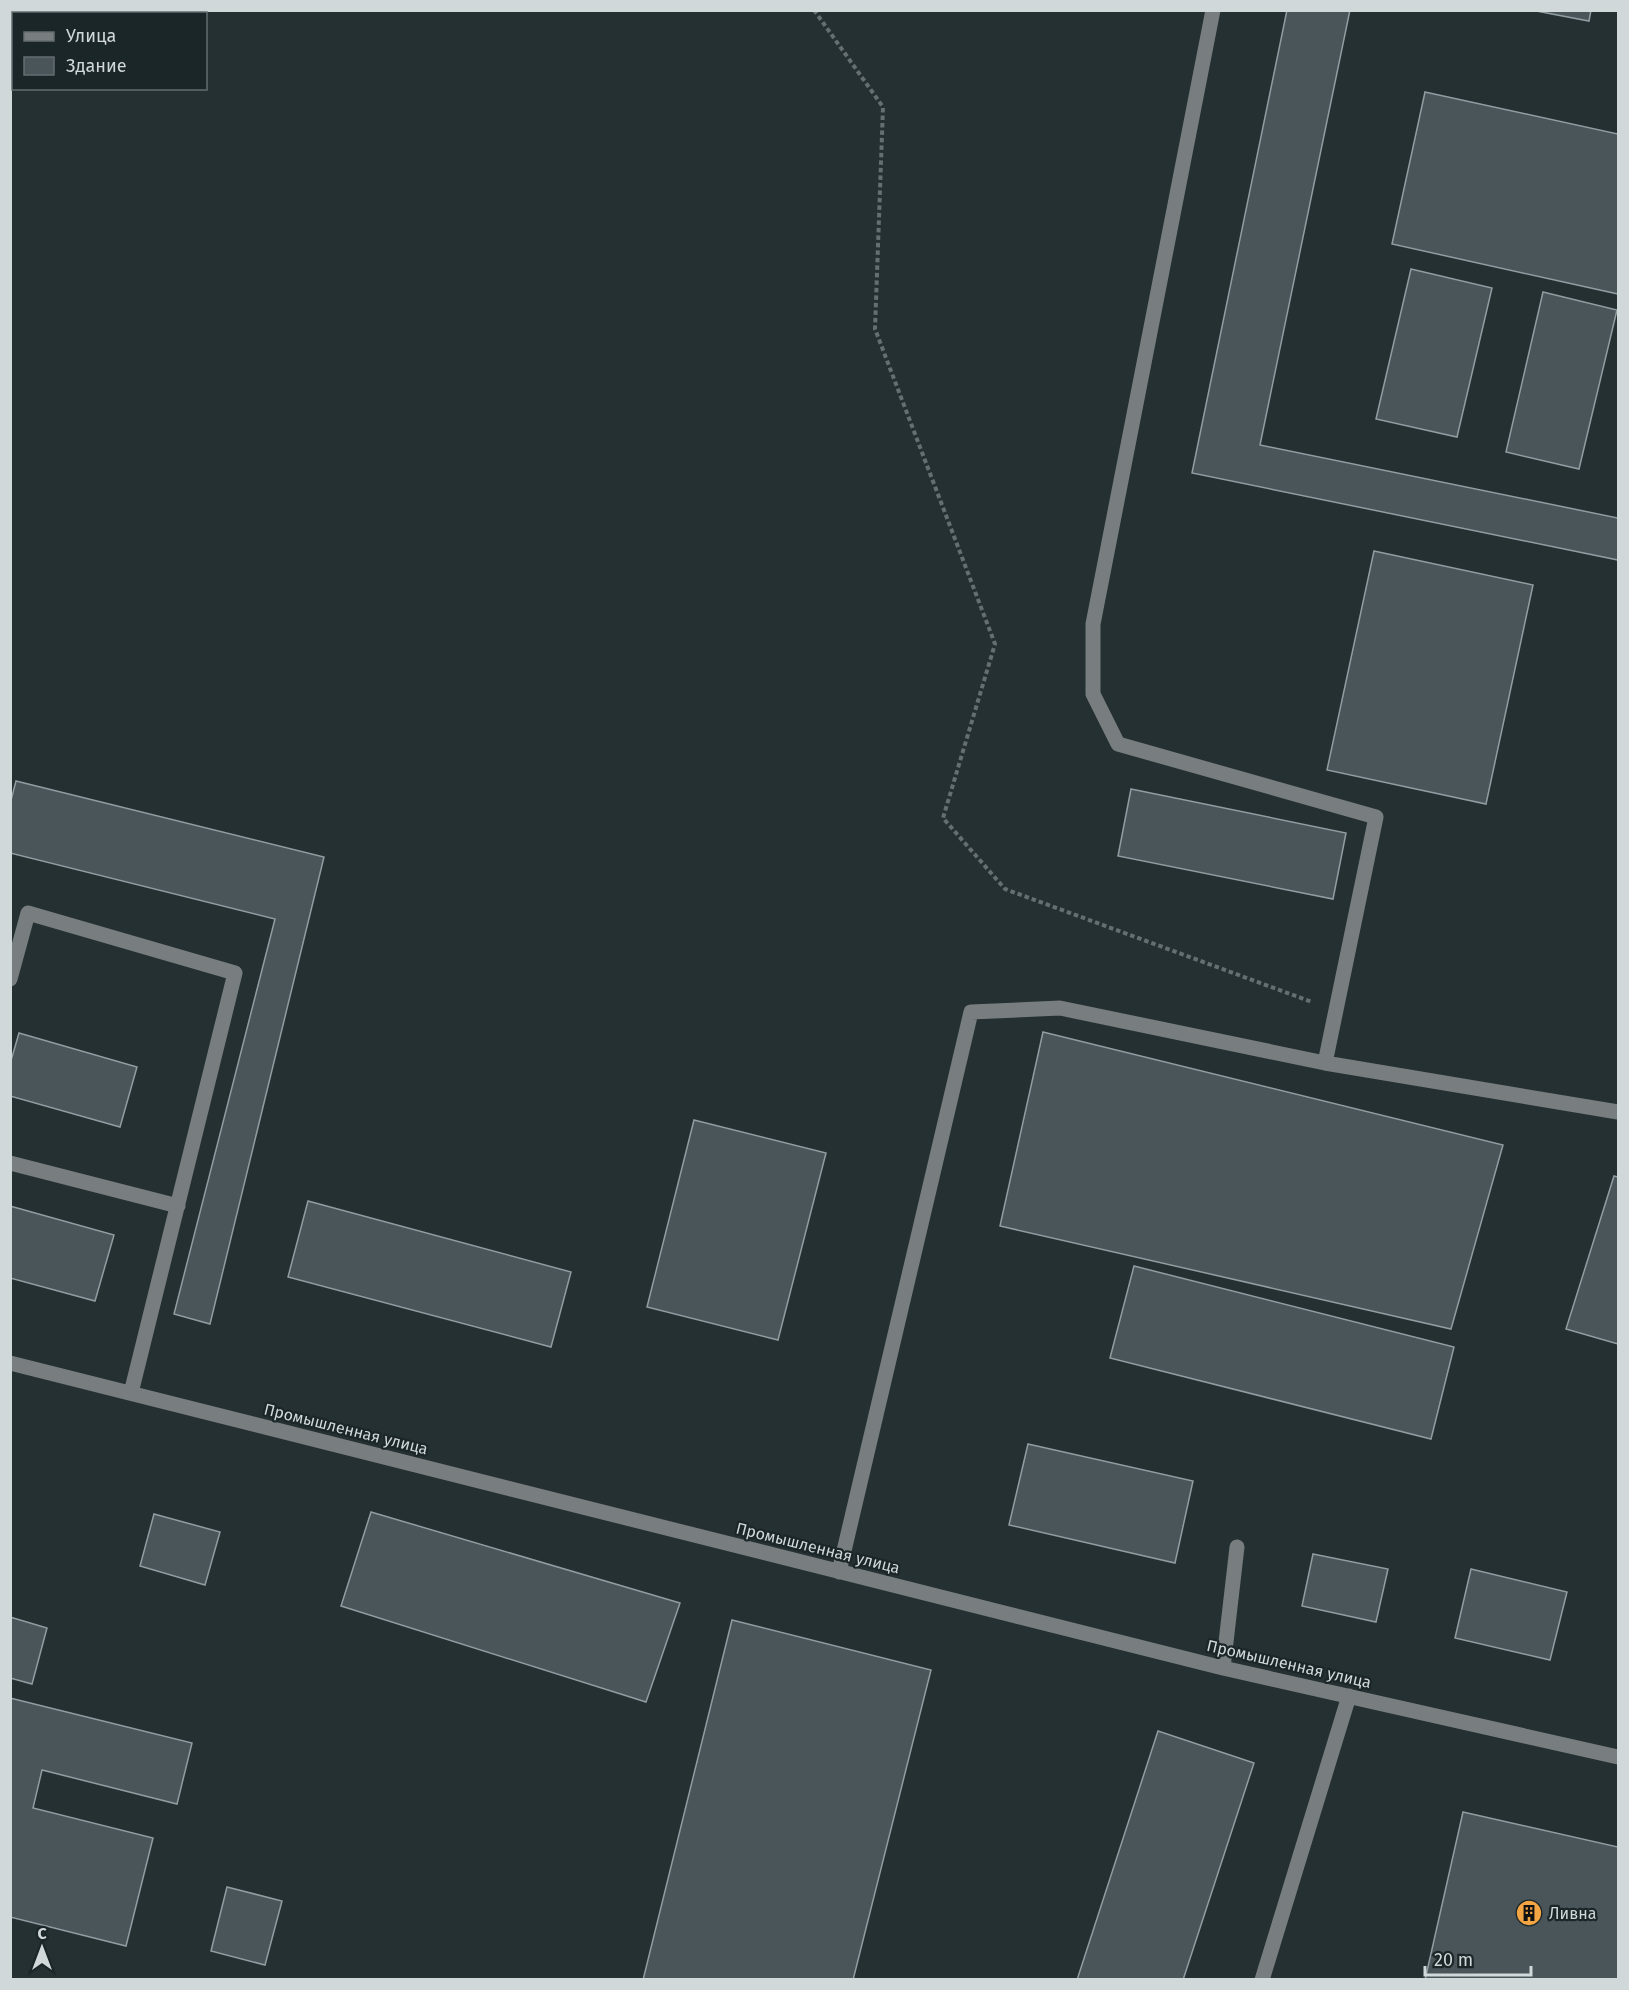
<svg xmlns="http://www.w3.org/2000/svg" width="1629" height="1990" font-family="'Fira Sans',sans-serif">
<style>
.building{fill:#495559;stroke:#909da1;stroke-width:1.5}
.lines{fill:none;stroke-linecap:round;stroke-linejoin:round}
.path{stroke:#656f71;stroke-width:4;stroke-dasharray:4.5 3;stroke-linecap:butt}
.minor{stroke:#787e7f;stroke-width:15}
.labels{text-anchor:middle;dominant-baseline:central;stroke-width:4.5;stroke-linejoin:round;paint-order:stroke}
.street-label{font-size:16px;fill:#d1d8da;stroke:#1b2629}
.poi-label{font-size:16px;fill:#d1d8da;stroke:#1b2629;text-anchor:start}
</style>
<rect width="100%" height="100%" fill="#253033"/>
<!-- building -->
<path class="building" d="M1287,10H1350L1260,445L1618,518V560L1192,473Z
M1531,10H1591L1589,21Z
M1425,92L1618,134V294L1392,244Z
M1411,269L1492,288L1457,437L1376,419Z
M1543,292L1617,310L1579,469L1506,452Z
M1374,551L1533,585L1486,804L1327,770Z
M16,781L324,857L210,1324L174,1314L275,919L10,853V804Z
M1131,789L1346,833L1333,899L1118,856Z
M1043,1032L1503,1145L1451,1329L1000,1226Z
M19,1033L137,1067L120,1127L10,1096V1064Z
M694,1120L826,1153L778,1340L647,1307Z
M1614,1176L1618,1177V1344L1566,1329Z
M308,1201L571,1272L551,1347L288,1277Z
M10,1206L114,1235L95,1301L10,1278Z
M1134,1266L1454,1347L1431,1439L1110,1358Z
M1028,1444L1193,1481L1175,1563L1009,1525Z
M371,1512L680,1603L646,1702L341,1606Z
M154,1514L220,1532L205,1585L140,1566Z
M1313,1554L1388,1569L1376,1622L1302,1606Z
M1471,1569L1567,1592L1550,1660L1455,1638Z
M10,1617L47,1628L32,1684L10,1678Z
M732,1620L931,1670L853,1980H643Z
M10,1698L192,1743L177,1804L42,1770L33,1808L153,1838L126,1946L10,1917Z
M1158,1731L1254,1763L1183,1980H1077Z
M1463,1812L1618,1847V1980H1425Z
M227,1887L282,1901L265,1965L211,1951Z"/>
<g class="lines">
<!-- path -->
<path class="path" d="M814,10L883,107L875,329L995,644L943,818L1005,889L1312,1002"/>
<!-- minor -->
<path class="minor" d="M10,979L28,913L235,973L131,1393
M1325,1063L1618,1112
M10,1163L178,1206
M10,1363L1223,1668L1618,1757
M839,1572L971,1012L1060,1008L1325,1063L1376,817L1118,744L1093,694V624L1213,10
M1223,1668L1237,1547
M1262,1980L1349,1696"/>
</g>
<!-- icons -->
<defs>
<g id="building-disc" transform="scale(1.35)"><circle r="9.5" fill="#f3a443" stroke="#1b2629"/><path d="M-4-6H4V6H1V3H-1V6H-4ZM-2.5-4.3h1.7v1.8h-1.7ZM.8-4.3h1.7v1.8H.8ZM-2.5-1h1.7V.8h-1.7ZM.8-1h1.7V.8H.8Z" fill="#111"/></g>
</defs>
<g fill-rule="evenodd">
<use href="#building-disc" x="1529" y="1913"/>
</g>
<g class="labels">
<!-- street labels -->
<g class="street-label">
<text transform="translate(346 1429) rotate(14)">Промышленная улица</text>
<text transform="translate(818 1548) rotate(14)">Промышленная улица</text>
<text transform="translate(1289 1664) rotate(13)">Промышленная улица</text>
</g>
<!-- poi labels -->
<g class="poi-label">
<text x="1549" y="1913">Ливна</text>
</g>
</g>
<!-- border -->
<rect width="1629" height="1990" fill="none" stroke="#d1d8da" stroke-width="24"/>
<!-- legend -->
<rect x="12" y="12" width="195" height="78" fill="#1b2629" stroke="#646d70" stroke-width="1.5"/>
<rect x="24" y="32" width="30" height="9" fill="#787e7f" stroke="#646d70" stroke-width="1.5"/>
<text x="66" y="42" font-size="18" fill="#d1d8da">Улица</text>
<rect x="24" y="57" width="30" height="18" fill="#495559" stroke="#646d70" stroke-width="1.5"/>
<text x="66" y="72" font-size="18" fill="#d1d8da">Здание</text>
<!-- north arrow -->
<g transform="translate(42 1948)" stroke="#1b2629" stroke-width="4.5" paint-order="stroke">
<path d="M0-4.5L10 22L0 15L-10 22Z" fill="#d1d8da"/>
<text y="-9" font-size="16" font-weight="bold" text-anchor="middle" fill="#d1d8da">С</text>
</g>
<!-- scale -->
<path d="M1425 1966v9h106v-9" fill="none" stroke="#d1d8da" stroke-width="3"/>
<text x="1434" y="1966" font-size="18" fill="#d1d8da" stroke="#1b2629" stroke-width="4.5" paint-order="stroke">20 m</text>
</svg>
